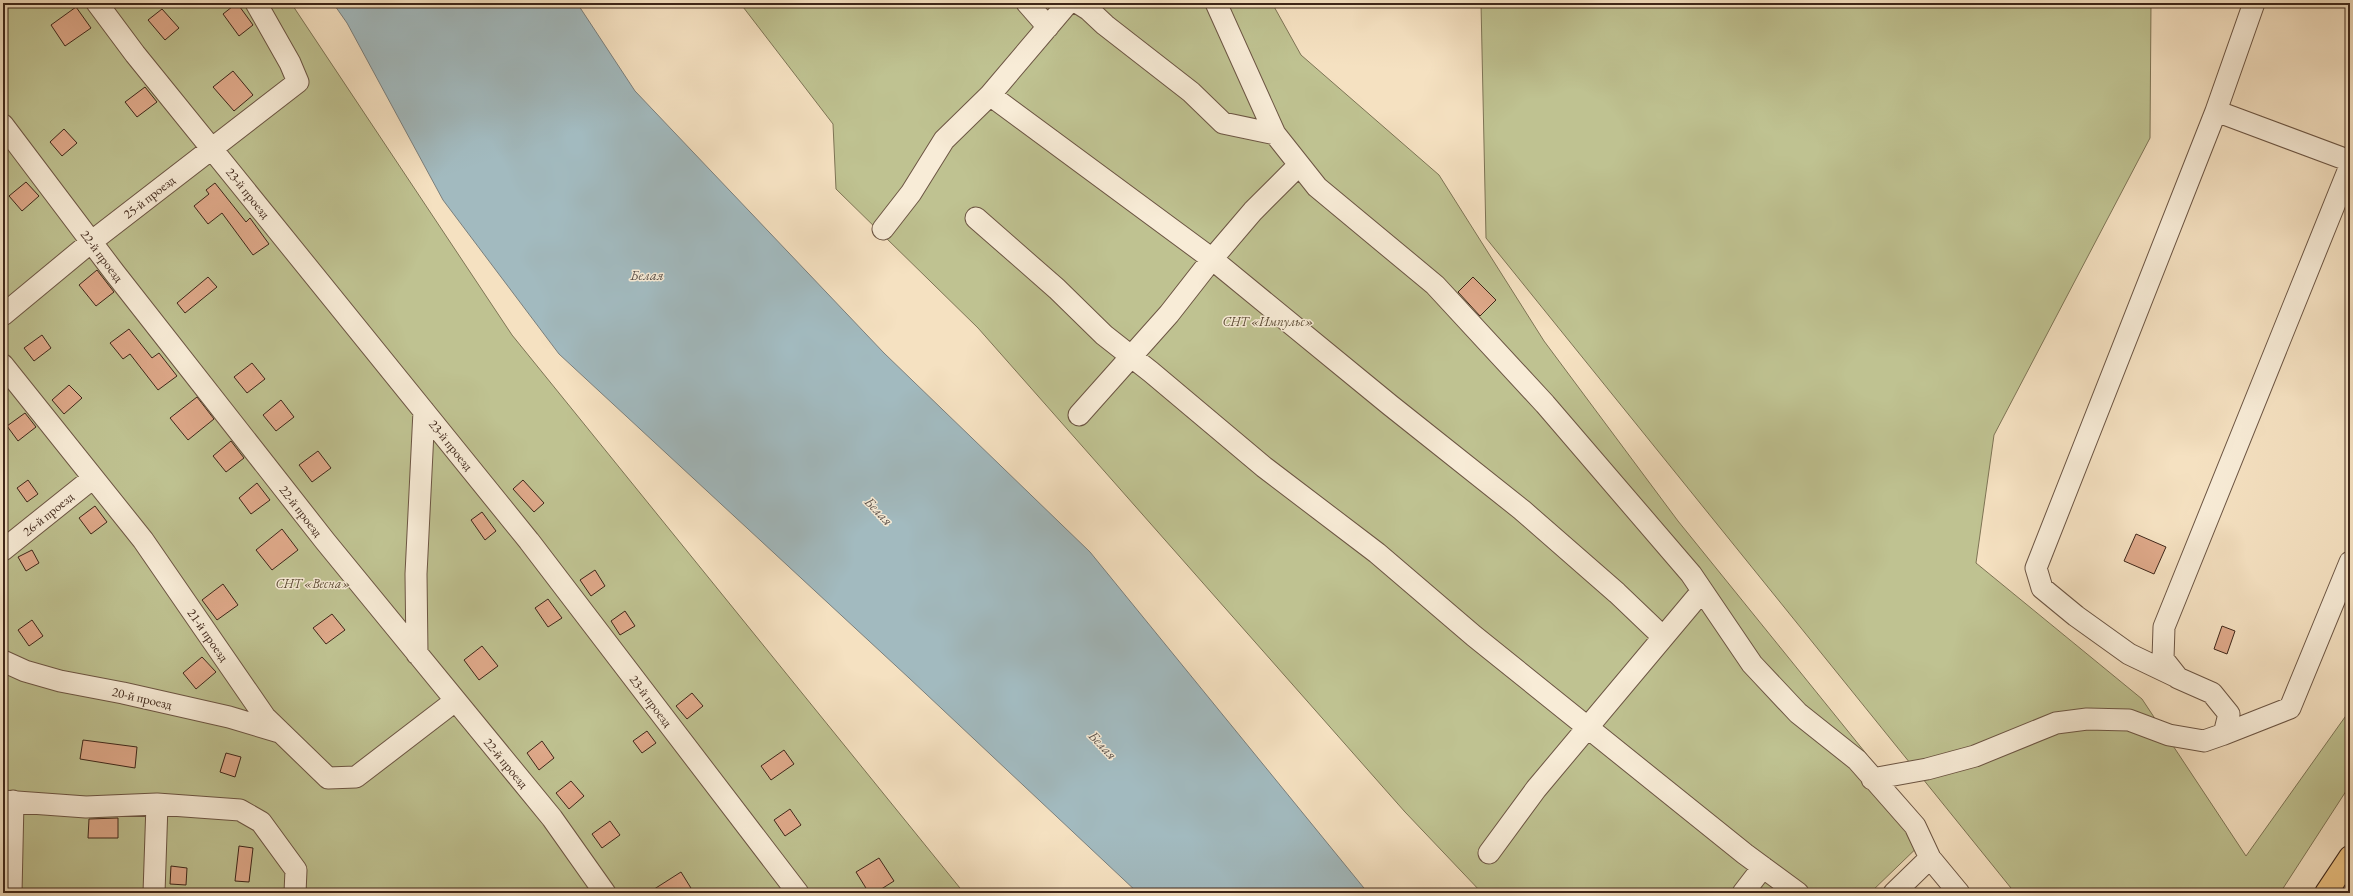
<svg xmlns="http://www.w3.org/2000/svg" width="2353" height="896" font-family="'EB Garamond',serif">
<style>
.green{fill:#bfc291;stroke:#7e7455}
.water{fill:#a2babf;stroke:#7a7f7d}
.building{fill:#dfa98a;stroke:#3e2619}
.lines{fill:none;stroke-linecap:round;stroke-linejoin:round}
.minor-casing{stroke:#6c5543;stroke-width:23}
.major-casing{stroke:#3e2619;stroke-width:24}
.minor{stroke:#f8ecd7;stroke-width:21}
.major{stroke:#eac080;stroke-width:22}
.labels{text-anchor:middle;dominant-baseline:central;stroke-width:3;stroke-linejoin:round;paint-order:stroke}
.street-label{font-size:13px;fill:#3e2619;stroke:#f8ecd7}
.park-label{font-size:13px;font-style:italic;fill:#5e4d37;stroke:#f8ecd7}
.water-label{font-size:14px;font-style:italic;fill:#5c524b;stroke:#f8ecd7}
</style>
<rect width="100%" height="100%" fill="#f5e1c1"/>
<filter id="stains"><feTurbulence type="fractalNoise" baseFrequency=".005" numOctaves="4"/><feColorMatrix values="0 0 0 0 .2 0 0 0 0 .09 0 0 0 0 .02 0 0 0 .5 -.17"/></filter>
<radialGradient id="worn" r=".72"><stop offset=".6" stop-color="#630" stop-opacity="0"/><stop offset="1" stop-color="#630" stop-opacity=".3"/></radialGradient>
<!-- green -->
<path class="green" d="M3,3H291L512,335L964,893H3Z
M740,3H1272L1301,55L1439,175L1544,341L1678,521L1864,751L1928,837L1870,893H1482L1405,812L978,328L836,189L833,124Z
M1481,3H2151L2150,138L1994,435L1976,563L2142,699L2246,856L2350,710V785L2280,893H2015L1486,238Z"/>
<!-- water -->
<path class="water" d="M333,3H577L635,91L884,353L1090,552L1368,893H1138L909,678L559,354L443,200L347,23Z"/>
<!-- building -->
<path class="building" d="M237,3L253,25L239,36L223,14Z
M76,7L91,28L65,46L51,25Z
M162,9L179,28L165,40L148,20Z
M233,71L253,95L234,111L213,87Z
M145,87L157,102L137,117L125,102Z
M64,129L77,143L62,156L50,142Z
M26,182L39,196L22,211L9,196Z
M215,183L246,222L250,218L269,244L253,255L222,213L208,224L194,206L209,194L206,190Z
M97,270L114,292L96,306L79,285Z
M208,277L217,287L185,313L177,303Z
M1473,277L1496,300L1480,316L1458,292Z
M129,329L152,358L159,353L177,376L158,390L130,354L123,359L110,343Z
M42,335L51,348L34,361L24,348Z
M252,363L265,379L247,393L234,377Z
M69,385L82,398L64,414L52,400Z
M197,397L214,419L188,440L170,418Z
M281,400L294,417L276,431L263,415Z
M25,413L36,427L18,441L7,426Z
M231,441L244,458L226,472L213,456Z
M318,451L331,468L312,482L299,465Z
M28,480L38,494L27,502L17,488Z
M523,480L544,503L534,512L513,489Z
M257,483L270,500L251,514L239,498Z
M95,506L107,522L91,534L79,518Z
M482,512L496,531L485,540L471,520Z
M282,529L298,550L272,570L256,550Z
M2136,534L2166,547L2154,574L2124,561Z
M32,550L39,563L26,571L18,557Z
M595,570L605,586L591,596L580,580Z
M223,584L238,605L217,620L202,600Z
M548,599L562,618L548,627L535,608Z
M625,611L635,626L620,635L611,621Z
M332,614L345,630L326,644L313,628Z
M32,620L43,636L29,646L18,630Z
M2222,626L2235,631L2227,654L2214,649Z
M482,646L498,666L479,680L464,660Z
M202,657L216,672L196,689L183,673Z
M692,693L703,706L687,719L676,706Z
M647,731L656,743L642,753L633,741Z
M83,740L137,747L135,768L80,759Z
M542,741L554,758L539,770L527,753Z
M784,750L794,764L771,780L761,766Z
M226,753L241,757L235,777L220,772Z
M571,781L584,796L569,809L556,793Z
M790,809L801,825L785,836L774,820Z
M118,818V838H88L89,819Z
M610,821L620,835L602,848L592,834Z
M239,846L253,848L249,882L235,881Z
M879,858L894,881L875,893H869L856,872Z
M171,866L187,868L186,885L170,884Z
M681,872L694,893H648Z"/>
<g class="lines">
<!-- minor casing -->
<g class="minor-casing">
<path id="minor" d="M97,3L135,54L529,541L798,893
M1027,3L1048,27
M1078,3L1089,10L1105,25L1191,92L1223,123L1275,134
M1216,3L1275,134L1317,187L1435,285L1545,404L1691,574L1752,664L1798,713L1857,760L1915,826L1930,858L1959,893
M990,95L1212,259L1390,405L1522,510L1617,593L1662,636
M2216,111L2254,3
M3,125L114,272L325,541L552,818L605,893
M976,218L1057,289L1104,335L1151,372L1264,467L1377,553L1474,636L1745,854L1798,893
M883,229L911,193L944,140L990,95L1068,3
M3,315L91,242L298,82L290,63L256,3
M3,365L143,540L265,717L328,778L356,777L455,701
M1079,415L1169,314L1212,259L1253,211L1299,165
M3,550L93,478
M417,654L416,574L424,411
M3,661L25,671L60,681L123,693L229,717L279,732
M2175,676L2129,654L2076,616L2042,588L2036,568L2216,111L2350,161
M2224,734L2290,708L2350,562
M1872,779L1927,769L1975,756L2056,723L2087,719L2129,720L2169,735L2204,741L2224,734L2229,714L2212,693L2178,678L2163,659L2164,627L2350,166
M3,801L86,807L157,804L240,810L261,822L296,870L295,893
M1489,853L1536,789L1702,591
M11,893L13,801
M154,893L157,804
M1743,893L1763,867
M1894,893L1930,858"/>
</g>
<!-- major casing -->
<g class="major-casing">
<path id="major" d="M2326,893L2350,857"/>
</g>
<!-- minor -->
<use href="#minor" class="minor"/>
<!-- major -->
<use href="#major" class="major"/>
</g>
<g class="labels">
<!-- street labels -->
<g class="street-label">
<text transform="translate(248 193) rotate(51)">23-й проезд</text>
<text transform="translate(149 197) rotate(-38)">25-й проезд</text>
<text transform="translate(102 256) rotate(53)">22-й проезд</text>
<text transform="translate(451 445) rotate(51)">23-й проезд</text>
<text transform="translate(301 511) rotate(52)">22-й проезд</text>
<text transform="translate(48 514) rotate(-39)">26-й проезд</text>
<text transform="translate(208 635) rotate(55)">21-й проезд</text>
<text transform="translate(142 698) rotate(13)">20-й проезд</text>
<text transform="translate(651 701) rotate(53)">23-й проезд</text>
<text transform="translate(506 763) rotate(50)">22-й проезд</text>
</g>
<!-- park labels -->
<g class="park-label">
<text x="1268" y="321">СНТ «Импульс»</text>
<text x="313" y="583">СНТ «Весна»</text>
</g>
<!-- water labels -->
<g class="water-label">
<text x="647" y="275">Белая</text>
<text transform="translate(879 511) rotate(46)">Белая</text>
<text transform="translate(1103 745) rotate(46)">Белая</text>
</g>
</g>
<!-- margin -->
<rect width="2353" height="896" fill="none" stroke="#f5e1c1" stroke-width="16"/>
<rect x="4" y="4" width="2345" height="888" fill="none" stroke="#3e2619" stroke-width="2"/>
<rect x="8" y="8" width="2337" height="880" fill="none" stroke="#3e2619"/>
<rect width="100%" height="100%" filter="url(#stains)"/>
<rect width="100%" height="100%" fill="url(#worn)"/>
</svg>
